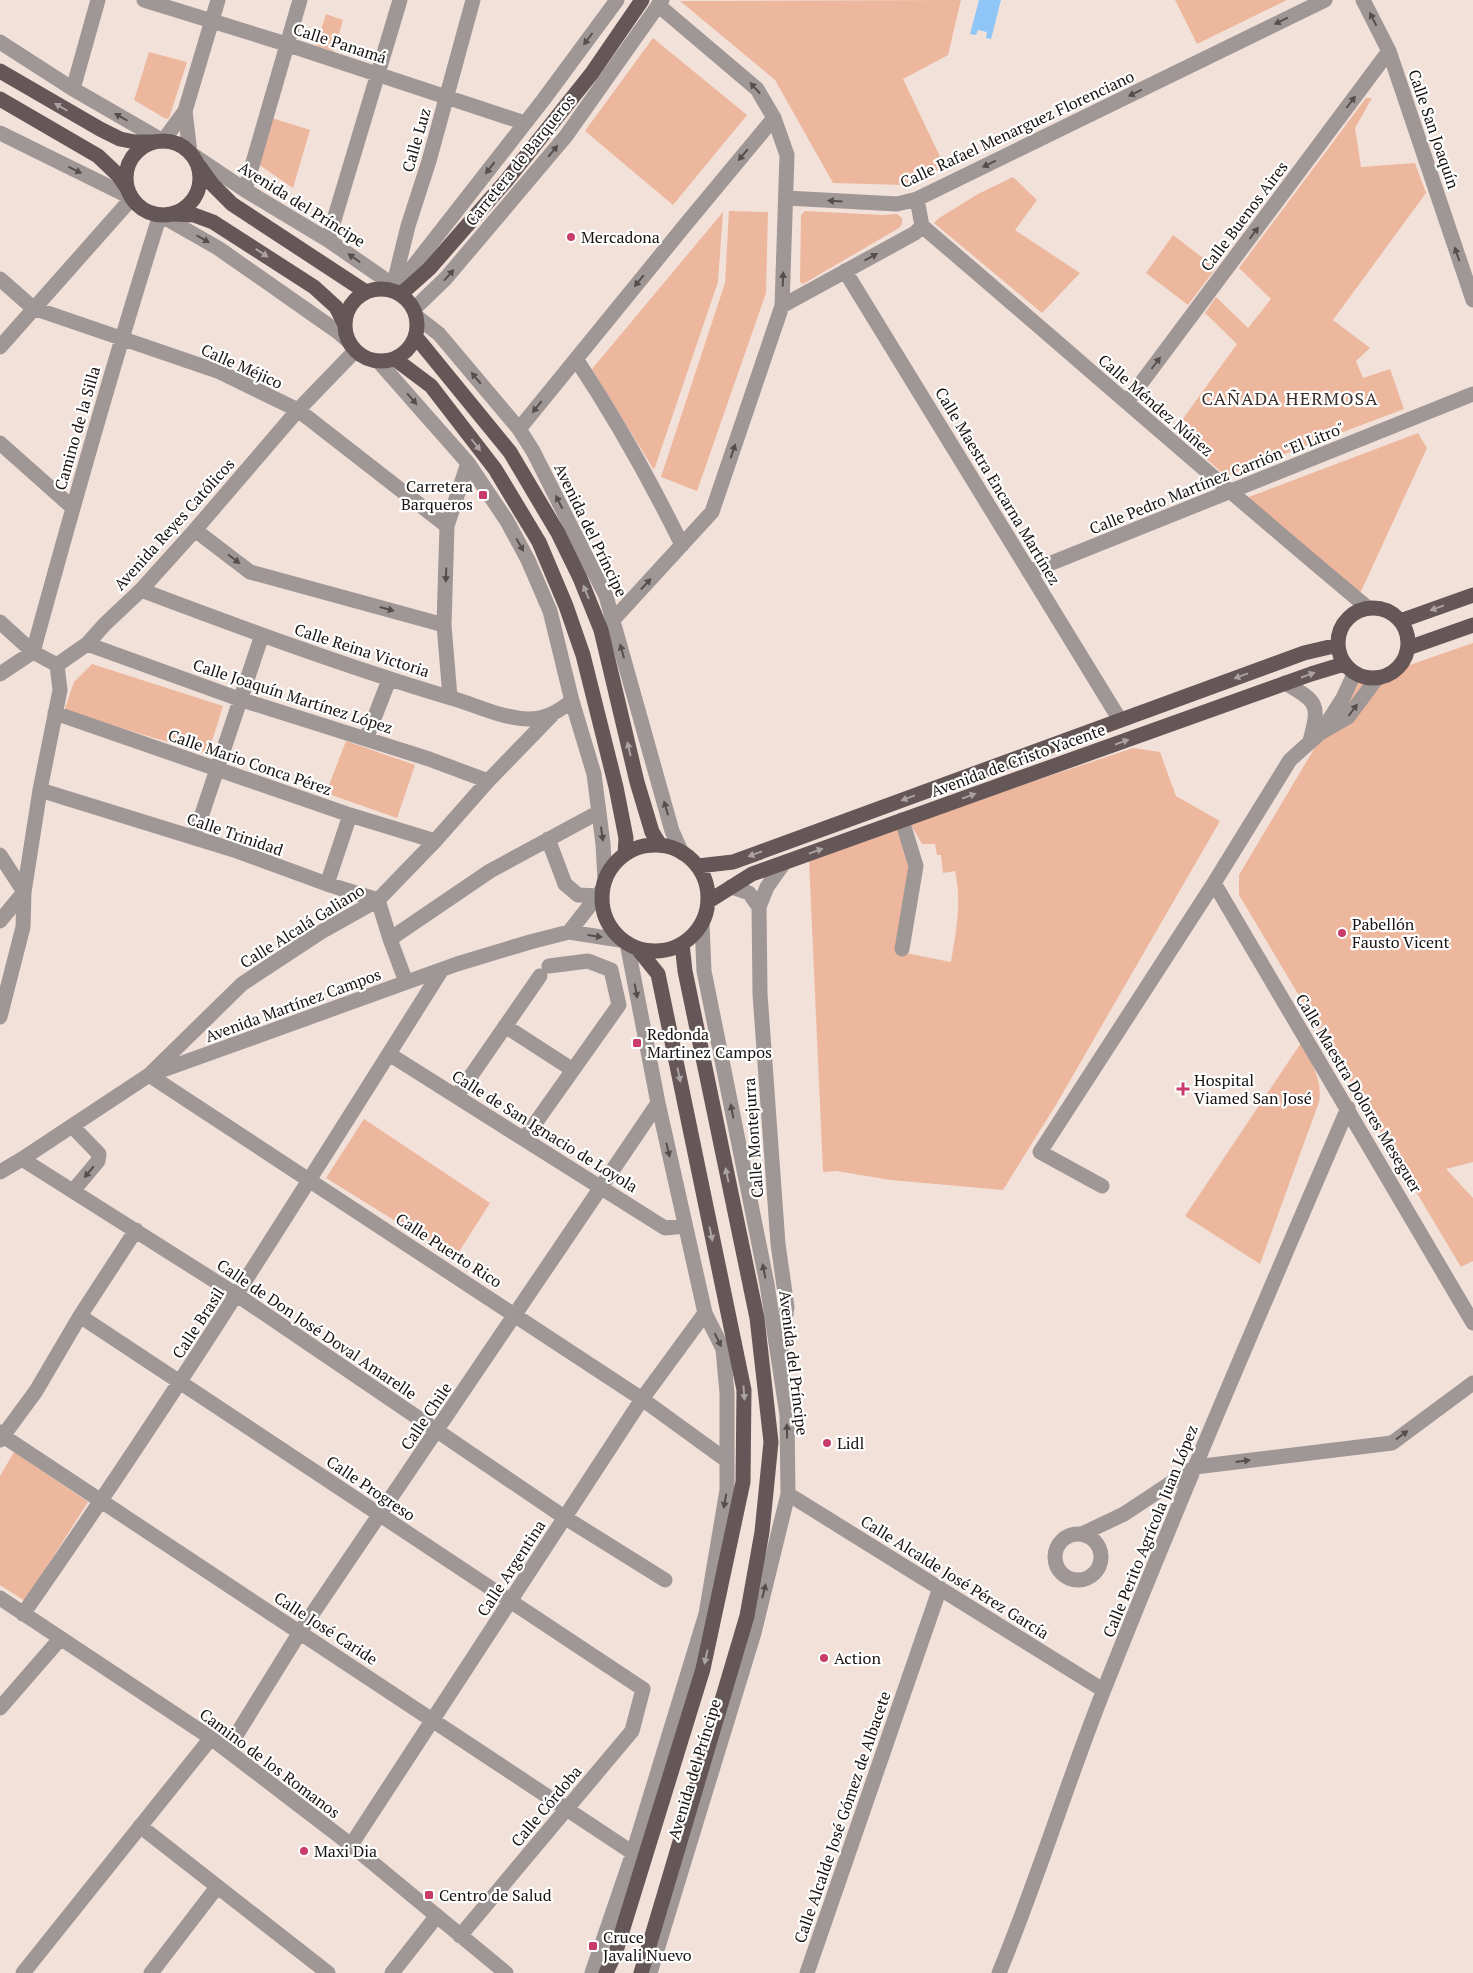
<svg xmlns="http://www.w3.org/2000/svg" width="1473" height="1973" font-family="'PT Serif',serif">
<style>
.green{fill:#edb79e}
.water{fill:#8fc5f7}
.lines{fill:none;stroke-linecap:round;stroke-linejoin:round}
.minor{stroke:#9f9696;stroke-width:15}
.major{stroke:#655657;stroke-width:15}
.oneway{fill:#554e4c}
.oneway2{fill:#aaa2a3}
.poi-dot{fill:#c93c6a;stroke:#fff;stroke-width:2}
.labels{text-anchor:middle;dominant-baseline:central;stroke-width:4.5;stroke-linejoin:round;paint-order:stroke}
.street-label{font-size:16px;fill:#181310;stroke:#fff}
.poi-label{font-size:16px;fill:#181310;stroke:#fff;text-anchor:start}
.neighbourhood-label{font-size:18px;letter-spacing:1px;fill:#3c2f29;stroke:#fff}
</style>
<rect width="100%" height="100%" fill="#f2e1d9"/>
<!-- green -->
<path class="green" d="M961,0L948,55L903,79L945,167L904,185L833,183L775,80L680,1Z
M1175,0H1287L1197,44Z
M326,14L343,20L334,51L316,46Z
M653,38L747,115L673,205L585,131Z
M149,52L187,62L169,118L166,119L134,100Z
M1366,98H1372L1355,128L1361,167L1415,163L1426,193L1333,320L1370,348L1356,361L1363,378L1390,369L1404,409L1226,476L1174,431L1237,344L1205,313L1216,297L1248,328L1271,299L1239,268Z
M272,118L310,130L293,188L258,164Z
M1013,177L1037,200L1015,230L1080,273L1042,313L934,223L939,218L978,194Z
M729,211L768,212L766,293L697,491L661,477L725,283Z
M805,211L883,215L897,214L902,218V224L899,228L803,284L800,282L801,215Z
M723,212L718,282L654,470L592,369Z
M1173,235L1216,268L1188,305L1146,273Z
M1418,433L1427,448L1358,598L1246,498Z
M1473,643V1162L1446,1169L1473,1198V1261L1461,1267L1239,895V875L1352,685Z
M92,664L223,706L208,754L64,711L74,682Z
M346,741L415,765L397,818L326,793Z
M1133,748L1160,752L1176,796L1220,821L1057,1103L1003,1190L891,1180L836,1171L823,1172L809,860L898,827L908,858L911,879L895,951L951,962C956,931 962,902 955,871L943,873L941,855H937L935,844H922L910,823Z
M1301,1043C1311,1063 1323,1079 1319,1102L1260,1264L1185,1216Z
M364,1119L490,1203L455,1258L326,1178Z
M14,1452L88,1502L25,1601L0,1585V1476Z"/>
<!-- water -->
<path class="water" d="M979,0H1001L991,39L986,38L987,32L978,30L976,35L970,34Z"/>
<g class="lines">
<!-- minor -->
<path class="minor" d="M144,0L286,44L525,123
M1363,0L1389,51L1473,300
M0,42L73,89L163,141L185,111L218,0
M73,89L98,0
M185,111L190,153L245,190L328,240L383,278L391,290
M0,133L132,198L0,347
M245,190L300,0
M786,198L897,204L917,199L1325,0
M922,226C1071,353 1218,483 1368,608
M328,240L400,0
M845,271L1120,720
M0,279L33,308L220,372L298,410L447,526
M393,287L408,226L429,161L473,0
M394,291L544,99L617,0
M782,306L915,233L922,226L917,199
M414,309L446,278L566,136L662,0
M417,317L439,334L519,429L533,451L606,596L672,831L682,853
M576,359C616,419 650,480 682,545
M379,362L468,463L507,521L528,560L550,611L572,701L594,774L603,844L605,880
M1127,402L1389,51
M519,429L686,224L774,118
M0,443L72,507
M195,530L250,572L444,625
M1029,572L1473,394
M141,590C242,628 344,666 448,697C474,704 500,718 528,719C547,719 557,712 572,701
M613,620L712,512L782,306L787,155L774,118L757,89L658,5
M0,622L33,652C73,506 114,360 160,215L218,248L338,332L348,341
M87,644L239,699L429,759L488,781
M0,674L33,652L57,665L87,644L105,624L141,590L195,530L298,410L355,351
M1377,678L1348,717L1320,733L1290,760L1214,883L1473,1323
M1285,683C1318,702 1320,704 1310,741
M450,697L444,625L447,526L468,463
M55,713L350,815L435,841
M552,715L488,781L435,841L378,900L321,932L242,984L149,1075L642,1399L726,1460
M1322,731L1343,698L1354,674
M366,739L389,680
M40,790L234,850L327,884L378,900L390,939
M902,820L916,866L902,949
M194,838L262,635
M548,839L565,884L578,895L598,896
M0,855L24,892L0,921
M327,884L350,815
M731,887L749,893L759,907
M569,932L602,890
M406,982L390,939L490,871L599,812
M0,1017L23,927L24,892L40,790L60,690L57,665
M505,1026L573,1070
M389,1054L665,1228L685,1226
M457,1096L540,976
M72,1126L99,1154L98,1161L73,1191
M524,1139L619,1005L611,970L588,961L549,966
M22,1159L237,1295L564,1517L665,1580
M0,1172L22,1159L149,1075L457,964L530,942L569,932L620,940
M1102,1186L1040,1152L1214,883
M80,1316L643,1689L632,1731L460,1936
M781,1349L787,1307L778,1244L760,994L759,907L767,887L784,863
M0,1432L3,1436L633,1853
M0,1440L36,1391L80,1316L136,1230
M788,1494L1103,1690
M1082,1534L1124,1514L1195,1467L1392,1443L1473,1383
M1055 1557a23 23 0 1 1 46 0a23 23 0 1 1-46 0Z
M0,1598L211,1738L351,1845L506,1973
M23,1614C170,1404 305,1187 441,971
M0,1708L60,1639
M227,1750L300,1632L658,1103
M140,1826L328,1973
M351,1845L642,1399L705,1313
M23,1973L211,1738
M151,1973L217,1887
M392,1973L436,1917
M592,1973L633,1853L706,1614L727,1490V1393L723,1349L705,1313L658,1103L627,943
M650,1973L754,1633L788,1494L787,1415L767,1284L704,971L702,924
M807,1973L940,1588
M999,1973C1038,1879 1067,1782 1105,1687C1182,1493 1265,1301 1348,1108"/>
<!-- major -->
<path class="major" d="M0,71L100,129L120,139L135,142H152
M0,99L98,156L118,175L127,188
M126 178a37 37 0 1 1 74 0a37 37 0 1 1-74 0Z
M199,166L212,184L232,204L366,292
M173,214L194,215L213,222L314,287L336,307L345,325
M345 325a36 36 0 1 1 72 0a36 36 0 1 1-72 0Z
M401,294L429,269L506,181L592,73L642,0
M416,337L510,452L558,533L580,578L601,630L637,782L652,832L660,845
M395,359L431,386L495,469L539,542L566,606L583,655L616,787L626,838L625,854
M1338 643a35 35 0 1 1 70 0a35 35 0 1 1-70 0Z
M1400,621L1473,595
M1408,648L1473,625
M602 898a53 53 0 1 1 106 0a53 53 0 1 1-106 0Z
M698,866L733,862L1304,653L1338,645
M709,901L752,874L1311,674L1344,664
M606,1973L616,1951L703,1669L743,1482L744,1390L658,974L637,948
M641,1973L747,1616L762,1532L771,1442L757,1318L685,971L682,944"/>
</g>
<!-- one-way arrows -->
<defs><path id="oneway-solid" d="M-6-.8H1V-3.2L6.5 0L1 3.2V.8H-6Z" transform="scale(1.25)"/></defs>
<g class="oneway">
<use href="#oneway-solid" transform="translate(1373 19) rotate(-117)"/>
<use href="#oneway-solid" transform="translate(1281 21) rotate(154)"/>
<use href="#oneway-solid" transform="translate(588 39) rotate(127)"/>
<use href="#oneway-solid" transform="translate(755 88) rotate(-133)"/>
<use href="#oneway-solid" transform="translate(1135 93) rotate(154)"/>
<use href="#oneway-solid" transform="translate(1351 102) rotate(-53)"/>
<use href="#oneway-solid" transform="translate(121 117) rotate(-150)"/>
<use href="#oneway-solid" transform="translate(553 151) rotate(-50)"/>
<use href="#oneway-solid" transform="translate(743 155) rotate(130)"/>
<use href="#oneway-solid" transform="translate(989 164) rotate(154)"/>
<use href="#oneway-solid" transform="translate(490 168) rotate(128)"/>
<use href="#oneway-solid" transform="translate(75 170) rotate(26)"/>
<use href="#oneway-solid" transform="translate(835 201) rotate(-177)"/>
<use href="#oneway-solid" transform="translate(1254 233) rotate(-53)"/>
<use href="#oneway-solid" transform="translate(203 239) rotate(30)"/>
<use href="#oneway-solid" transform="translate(1457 254) rotate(-109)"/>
<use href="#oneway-solid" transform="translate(871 257) rotate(-29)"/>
<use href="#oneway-solid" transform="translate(354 258) rotate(-145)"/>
<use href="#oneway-solid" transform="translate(449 275) rotate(-48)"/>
<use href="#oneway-solid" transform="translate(783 279) rotate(-88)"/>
<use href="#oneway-solid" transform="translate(639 281) rotate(129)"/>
<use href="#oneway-solid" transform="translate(1156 363) rotate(-53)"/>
<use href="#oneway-solid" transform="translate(476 378) rotate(-130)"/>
<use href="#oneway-solid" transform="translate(412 399) rotate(49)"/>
<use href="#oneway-solid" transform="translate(537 407) rotate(129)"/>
<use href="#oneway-solid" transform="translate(733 451) rotate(-71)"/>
<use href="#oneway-solid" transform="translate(559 502) rotate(-117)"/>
<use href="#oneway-solid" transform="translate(520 545) rotate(61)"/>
<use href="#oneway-solid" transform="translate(234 559) rotate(37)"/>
<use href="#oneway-solid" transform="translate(446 575) rotate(92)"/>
<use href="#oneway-solid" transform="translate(646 584) rotate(-47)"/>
<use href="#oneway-solid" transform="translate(387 609) rotate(15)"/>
<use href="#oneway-solid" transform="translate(622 651) rotate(-106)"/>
<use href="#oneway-solid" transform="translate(1353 710) rotate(-53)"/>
<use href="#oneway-solid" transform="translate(666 808) rotate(-106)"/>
<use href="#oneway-solid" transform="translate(602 834) rotate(82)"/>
<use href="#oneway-solid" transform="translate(595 936) rotate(8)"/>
<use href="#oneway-solid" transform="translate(636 991) rotate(79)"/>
<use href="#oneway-solid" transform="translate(732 1111) rotate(-101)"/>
<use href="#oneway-solid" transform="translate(668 1150) rotate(77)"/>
<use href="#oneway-solid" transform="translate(89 1172) rotate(130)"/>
<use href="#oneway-solid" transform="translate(764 1271) rotate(-101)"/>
<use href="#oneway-solid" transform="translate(718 1340) rotate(64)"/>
<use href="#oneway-solid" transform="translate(787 1431) rotate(-91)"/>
<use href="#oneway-solid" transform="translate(1402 1435) rotate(-36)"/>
<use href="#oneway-solid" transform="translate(1243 1461) rotate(-7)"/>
<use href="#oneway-solid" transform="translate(725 1501) rotate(100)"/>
<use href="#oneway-solid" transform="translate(764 1591) rotate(-76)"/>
</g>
<g class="oneway2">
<use href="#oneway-solid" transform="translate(61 107) rotate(-150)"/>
<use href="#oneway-solid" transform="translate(262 253) rotate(33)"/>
<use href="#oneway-solid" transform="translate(476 445) rotate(52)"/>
<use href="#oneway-solid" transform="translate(586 592) rotate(-112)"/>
<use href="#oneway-solid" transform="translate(1437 608) rotate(160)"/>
<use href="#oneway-solid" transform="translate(1308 675) rotate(-19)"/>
<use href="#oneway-solid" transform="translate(1241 676) rotate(160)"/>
<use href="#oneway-solid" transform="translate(1122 742) rotate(-20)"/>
<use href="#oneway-solid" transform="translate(629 749) rotate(-103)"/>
<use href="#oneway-solid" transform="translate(969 796) rotate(-20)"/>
<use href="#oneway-solid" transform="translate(908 798) rotate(160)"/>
<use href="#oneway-solid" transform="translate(816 851) rotate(-20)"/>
<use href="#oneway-solid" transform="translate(755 854) rotate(160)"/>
<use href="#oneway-solid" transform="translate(679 1075) rotate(78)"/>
<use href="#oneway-solid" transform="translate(727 1175) rotate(-102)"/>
<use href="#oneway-solid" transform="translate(711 1234) rotate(78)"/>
<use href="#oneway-solid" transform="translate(744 1393) rotate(86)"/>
<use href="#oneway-solid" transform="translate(706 1657) rotate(102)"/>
</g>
<!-- markers -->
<g class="poi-dot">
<circle cx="571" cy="237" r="5"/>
<rect x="478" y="490" width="10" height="10" rx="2.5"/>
<circle cx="1342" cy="933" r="5"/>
<rect x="632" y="1038" width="10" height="10" rx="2.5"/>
<path d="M1180.5 1081.5h5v5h5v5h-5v5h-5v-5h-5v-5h5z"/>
<circle cx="827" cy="1443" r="5"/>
<circle cx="824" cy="1658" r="5"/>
<circle cx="304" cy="1851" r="5"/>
<rect x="424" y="1890" width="10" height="10" rx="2.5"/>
<rect x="588" y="1941" width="10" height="10" rx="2.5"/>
</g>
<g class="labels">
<!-- street labels -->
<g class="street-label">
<text transform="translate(340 43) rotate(18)">Calle Panamá</text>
<text transform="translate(1017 129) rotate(-25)">Calle Rafael Menarguez Florenciano</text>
<text transform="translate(1434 129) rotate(71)">Calle San Joaquín</text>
<text transform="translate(416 140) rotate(-74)">Calle Luz</text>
<text transform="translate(520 160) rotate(-51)">Carretera de Barqueros</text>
<text transform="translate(302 204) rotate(32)">Avenida del Príncipe</text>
<text transform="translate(1244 216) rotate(-53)">Calle Buenos Aires</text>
<text transform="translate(242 366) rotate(24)">Calle Méjico</text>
<text transform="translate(1156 405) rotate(41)">Calle Méndez Núñez</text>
<text transform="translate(77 428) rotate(-74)">Camino de la Silla</text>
<text transform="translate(1217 478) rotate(-22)">Calle Pedro Martínez Carrión "El Litro"</text>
<text transform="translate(998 486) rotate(59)">Calle Maestra Encarna Martínez</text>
<text transform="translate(174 524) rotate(-48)">Avenida Reyes Católicos</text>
<text transform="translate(591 530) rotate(64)">Avenida del Príncipe</text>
<text transform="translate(362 650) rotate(18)">Calle Reina Victoria</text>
<text transform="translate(293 696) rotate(18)">Calle Joaquín Martínez López</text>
<text transform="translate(1018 760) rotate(-20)">Avenida de Cristo Yacente</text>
<text transform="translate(250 762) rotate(19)">Calle Mario Conca Pérez</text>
<text transform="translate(235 834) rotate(19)">Calle Trinidad</text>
<text transform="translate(302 926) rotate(-32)">Calle Alcalá Galiano</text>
<text transform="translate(293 1005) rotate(-20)">Avenida Martínez Campos</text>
<text transform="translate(1359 1093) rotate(59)">Calle Maestra Dolores Meseguer</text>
<text transform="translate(545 1131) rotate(32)">Calle de San Ignacio de Loyola</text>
<text transform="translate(753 1138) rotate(-94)">Calle Montejurra</text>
<text transform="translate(449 1250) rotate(33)">Calle Puerto Rico</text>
<text transform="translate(198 1323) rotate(-57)">Calle Brasil</text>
<text transform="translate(317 1329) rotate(34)">Calle de Don José Doval Amarelle</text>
<text transform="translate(794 1363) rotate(83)">Avenida del Príncipe</text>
<text transform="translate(426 1416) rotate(-56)">Calle Chile</text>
<text transform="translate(371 1488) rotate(34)">Calle Progreso</text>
<text transform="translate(1150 1531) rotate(-68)">Calle Perito Agrícola Juan López</text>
<text transform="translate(511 1568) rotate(-57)">Calle Argentina</text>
<text transform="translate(955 1577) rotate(32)">Calle Alcalde José Pérez García</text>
<text transform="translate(326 1628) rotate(33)">Calle José Caride</text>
<text transform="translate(270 1763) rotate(37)">Camino de los Romanos</text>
<text transform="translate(694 1769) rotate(-73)">Avenida del Príncipe</text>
<text transform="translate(546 1806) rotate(-50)">Calle Córdoba</text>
<text transform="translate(842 1817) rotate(-71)">Calle Alcalde José Gómez de Albacete</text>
</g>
<!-- poi labels -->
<g class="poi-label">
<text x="581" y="237">Mercadona</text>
<text x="473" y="486" text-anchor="end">Carretera<tspan x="473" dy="18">Barqueros</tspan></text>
<text x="1352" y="924">Pabellón<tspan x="1352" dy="18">Fausto Vicent</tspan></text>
<text x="647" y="1034">Redonda<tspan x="647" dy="18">Martinez Campos</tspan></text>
<text x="1194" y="1080">Hospital<tspan x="1194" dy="18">Viamed San José</tspan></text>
<text x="837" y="1443">Lidl</text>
<text x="834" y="1658">Action</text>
<text x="314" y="1851">Maxi Dia</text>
<text x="439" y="1895">Centro de Salud</text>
<text x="603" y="1937">Cruce<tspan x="603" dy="18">Javali Nuevo</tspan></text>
</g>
<!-- neighbourhood labels -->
<g class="neighbourhood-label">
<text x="1290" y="398">CAÑADA HERMOSA</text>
</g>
</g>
</svg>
